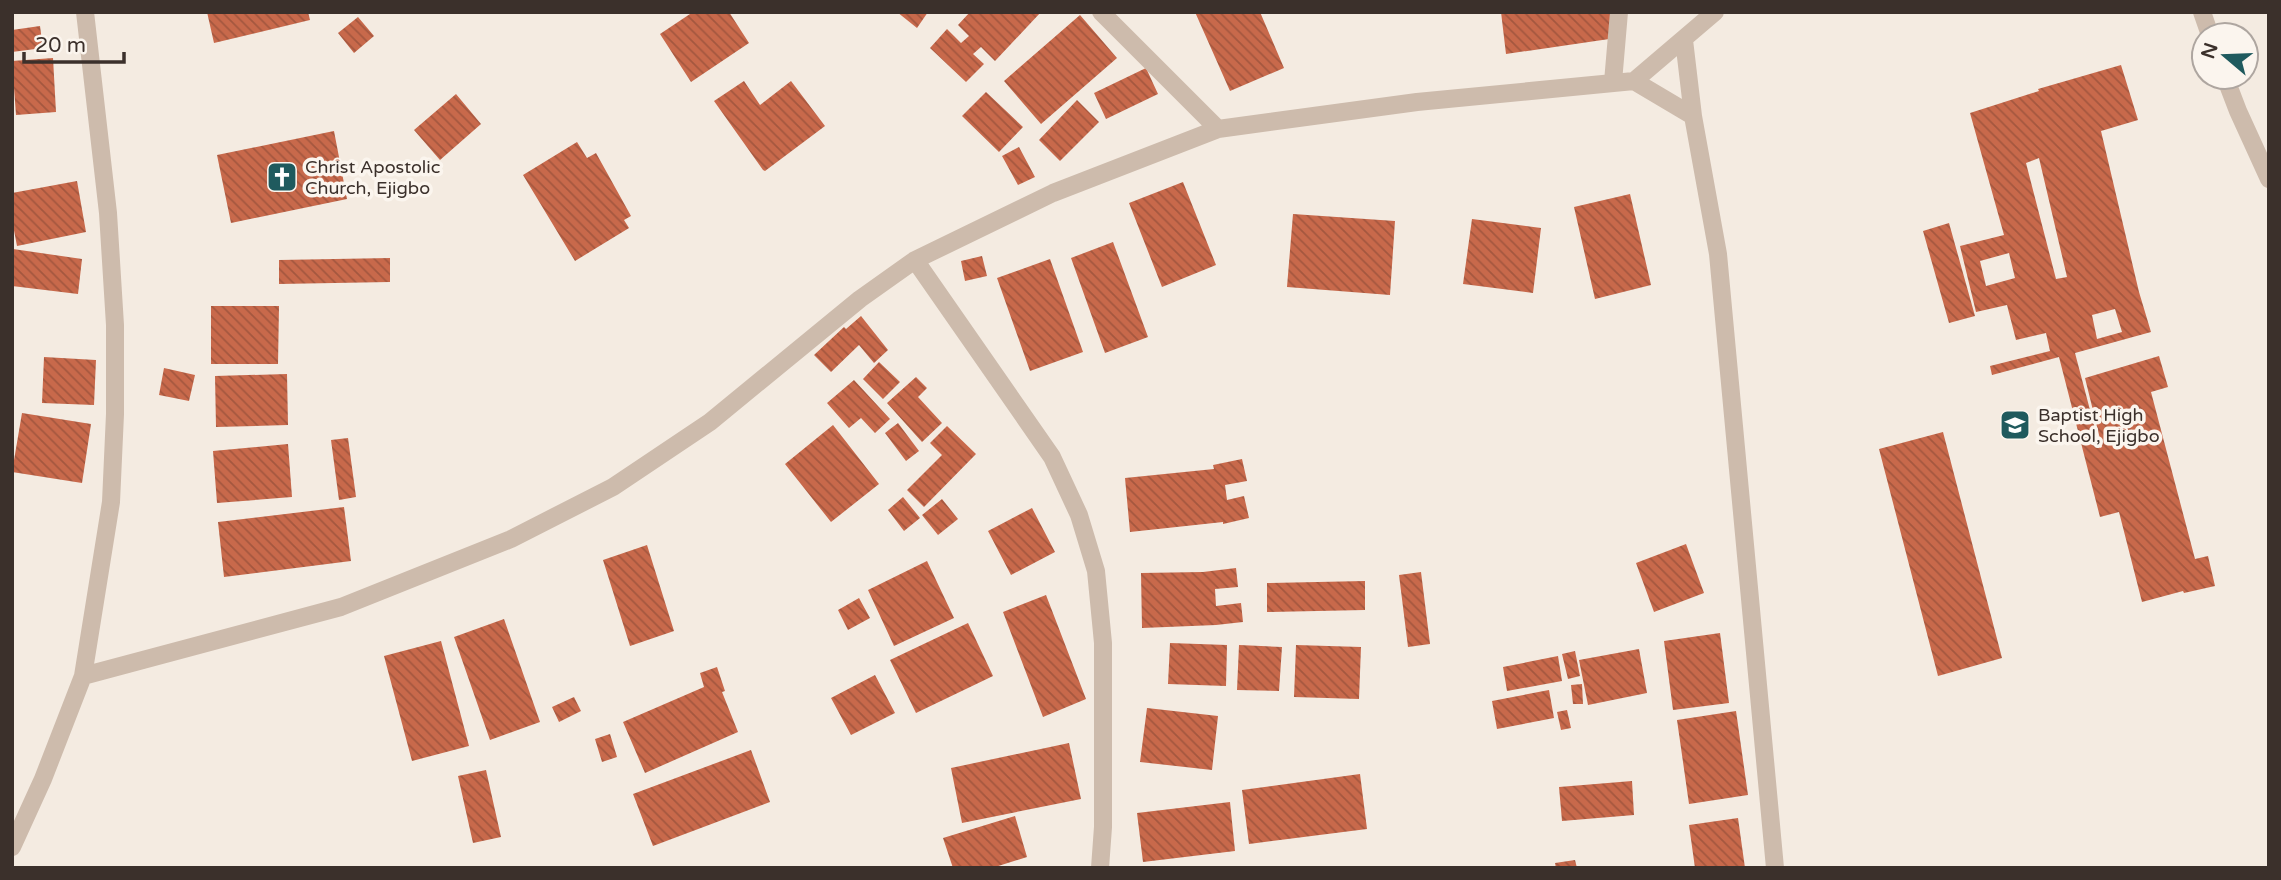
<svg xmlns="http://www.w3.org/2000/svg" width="2281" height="880" font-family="'Varela Round',sans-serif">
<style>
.building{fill:url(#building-back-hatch);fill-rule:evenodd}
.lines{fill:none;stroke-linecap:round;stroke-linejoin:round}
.minor{stroke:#cdbbac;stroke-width:18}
.labels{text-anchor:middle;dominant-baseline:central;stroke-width:7;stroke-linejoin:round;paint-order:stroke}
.poi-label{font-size:18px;fill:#3b302b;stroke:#fbf5ee;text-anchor:start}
</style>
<defs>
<pattern id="building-back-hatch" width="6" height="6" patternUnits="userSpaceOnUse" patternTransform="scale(1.75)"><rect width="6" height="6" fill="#c8694b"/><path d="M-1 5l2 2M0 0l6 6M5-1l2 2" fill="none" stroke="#a4573f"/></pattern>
</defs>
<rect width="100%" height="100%" fill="#f4ebe1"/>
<!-- building -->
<path class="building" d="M207,12H308L310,20L214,43Z
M693,12H729L749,43L691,82L660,34Z
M897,12H928L917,28Z
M970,12H1041L995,61L981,47L973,54L984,64L966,82L930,48L947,29L961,43L969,36L958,25Z
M1195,12H1260L1284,68L1230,91Z
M1501,12H1613L1616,38L1506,54Z
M1080,15L1117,58L1041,124L1004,81Z
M358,17L374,36L354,53L338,33Z
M40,26L43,48L12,52V30Z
M53,58L56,112L16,115L12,61Z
M2121,65L2138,120L2101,131L2139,292L2151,332L2075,353L2100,448L2102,447L2085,378L2159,356L2168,387L2151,392L2195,559L2208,556L2215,586L2184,593L2183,591L2142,602L2119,512L2100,517L2059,357L1992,375L1990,366L2050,351L2046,333L2016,340L2007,305L1976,312L1960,246L2004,235L1970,113L2039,91L2038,89ZM2039,158L2067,277L2056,279L2026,163ZM2009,253L2015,278L1986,286L1980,261ZM2115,309L2122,332L2097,339L2092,315Z
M1146,68L1158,94L1106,119L1094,93Z
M744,81L760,105L791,81L825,126L765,171L763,170L714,101Z
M986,92L1023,127L999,152L962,116Z
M456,94L481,124L440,160L414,130Z
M1077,100L1099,122L1060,161L1039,140Z
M334,131L347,199L231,223L217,155Z
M577,142L587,158L596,153L631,216L624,220L629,228L575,261L523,175Z
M1019,147L1035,177L1018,185L1002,156Z
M77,181L86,232L17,246L12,220V193Z
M1183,182L1216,265L1162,287L1129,203Z
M1630,194L1651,285L1595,299L1574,207Z
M1293,214L1395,221L1390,295L1287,287Z
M1472,219L1541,228L1533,293L1463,284Z
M1949,223L1975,316L1949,323L1923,231Z
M1113,242L1148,337L1105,353L1071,258Z
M13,249L82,259L78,294L12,286Z
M982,256L987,276L965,281L961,261Z
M390,258V282L279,284V260Z
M1050,259L1083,352L1030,371L997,278Z
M211,306H279L278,364H211Z
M861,316L888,350L874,363L859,345L831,372L814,355L844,327L846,329Z
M44,357L96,360L94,405L42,403Z
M879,362L900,382L883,399L863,379Z
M164,368L195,375L189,401L159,395Z
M287,374L288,425L216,427L215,376Z
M916,377L927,388L918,397L942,423L922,442L887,403Z
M854,380L890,419L875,433L861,418L849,428L827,403Z
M22,413L91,424L82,483L12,472Z
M898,423L919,451L906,461L885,433Z
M833,425L879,484L831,522L785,464Z
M947,426L976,454L924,507L907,490L942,455L930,443Z
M1943,432L2002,658L1938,676L1879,449Z
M348,438L356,497L339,500L331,440Z
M288,444L292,497L217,503L213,451Z
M1242,459L1247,481L1225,485L1227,500L1244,496L1249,518L1223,524V522L1130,532L1125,478L1214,469L1213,465Z
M903,497L920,518L904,531L888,510Z
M942,499L958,519L938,535L922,515Z
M344,507L351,561L224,577L218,522Z
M1032,508L1055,552L1011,575L988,531Z
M1686,544L1704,593L1654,612L1636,563Z
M647,545L674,631L630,646L603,560Z
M927,561L954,618L894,646L868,590Z
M1236,568L1238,587L1215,589L1216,606L1241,603L1243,622L1216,625L1142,628L1141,573L1203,572Z
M1421,572L1430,644L1408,647L1399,575Z
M1365,581V610L1267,612V583Z
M1046,595L1086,699L1043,717L1003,612Z
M859,598L870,618L848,630L838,610Z
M504,619L540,722L490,740L454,637Z
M968,623L993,676L916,713L890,660Z
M1720,633L1729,703L1673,710L1664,641Z
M441,641L469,746L412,761L384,656Z
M1170,643L1227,645L1226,686L1168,684Z
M1239,645L1282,647L1279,691L1237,690Z
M1296,645L1361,647L1359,699L1294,697Z
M1639,649L1647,693L1588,705L1579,660Z
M1575,651L1580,676L1568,679L1562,654Z
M1558,656L1562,681L1507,691L1503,667Z
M717,667L725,691L722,692L738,732L645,773L623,722L704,687L700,673Z
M875,675L895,713L851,735L831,698Z
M1582,684L1583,704H1573L1571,685Z
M1549,690L1554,718L1497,729L1492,701Z
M574,697L581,711L559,722L552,707Z
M1147,708L1218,716L1212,770L1140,762Z
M1567,710L1571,728L1561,730L1557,712Z
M1736,711L1748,795L1689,804L1677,720Z
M610,734L617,757L602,762L595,739Z
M1069,743L1081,799L962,823L951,768Z
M751,750L770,802L653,846L633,794Z
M486,770L501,837L473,843L458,776Z
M1360,774L1367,829L1249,844L1242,790Z
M1632,781L1634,815L1562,821L1559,787Z
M1230,802L1235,851L1143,862L1137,813Z
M1015,816L1027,857L992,868H953L943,838Z
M1738,818L1745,868H1695L1689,825Z
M1575,860L1577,868H1556L1555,863Z"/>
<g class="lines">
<!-- minor -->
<path class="minor" d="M1101,12L1218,129
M2202,12L2210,35
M1684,40L1693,116L1718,254L1775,868
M2225,77L2238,111L2269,179
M1634,81L1715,12
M1613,82L1619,12
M915,260L1052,457L1079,515L1096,571L1103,643V827L1100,868
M83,676L341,607L511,539L613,487L710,422L860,299L915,260L1053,193L1218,129L1417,102L1634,81L1693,116
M12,847L43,779L83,676L111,502L115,414V325L108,213L85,12"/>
</g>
<!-- icons -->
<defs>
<g id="church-square" transform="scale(1.575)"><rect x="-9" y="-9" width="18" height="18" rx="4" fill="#1f5a5e" stroke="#fbf5ee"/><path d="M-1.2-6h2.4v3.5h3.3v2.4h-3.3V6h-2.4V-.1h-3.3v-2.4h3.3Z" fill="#fff"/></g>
<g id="school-square" transform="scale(1.575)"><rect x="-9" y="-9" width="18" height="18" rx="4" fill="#1f5a5e" stroke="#fbf5ee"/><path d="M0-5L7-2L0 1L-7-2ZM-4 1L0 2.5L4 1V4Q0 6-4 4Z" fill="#fff"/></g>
</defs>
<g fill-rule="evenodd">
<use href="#church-square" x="282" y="177"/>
<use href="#school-square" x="2015" y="425"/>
</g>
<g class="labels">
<!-- poi labels -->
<g class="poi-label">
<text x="305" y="167">Christ Apostolic<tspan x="305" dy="21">Church, Ejigbo</tspan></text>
<text x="2038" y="415">Baptist High<tspan x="2038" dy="21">School, Ejigbo</tspan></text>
</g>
</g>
<!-- border -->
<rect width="2281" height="880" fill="none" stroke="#3b302b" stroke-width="28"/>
<!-- north arrow -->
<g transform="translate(2225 56) rotate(289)"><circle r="33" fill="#fbf5ee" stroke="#aea6a0" stroke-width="2"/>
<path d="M0-5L12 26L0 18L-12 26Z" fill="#1f5a5e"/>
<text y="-10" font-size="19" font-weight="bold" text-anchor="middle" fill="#3b302b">N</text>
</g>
<!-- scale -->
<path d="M24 52v10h100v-10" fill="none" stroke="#3b302b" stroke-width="3.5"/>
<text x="35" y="52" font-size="21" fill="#3b302b" stroke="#fbf5ee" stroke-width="5" paint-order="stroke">20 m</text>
</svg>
